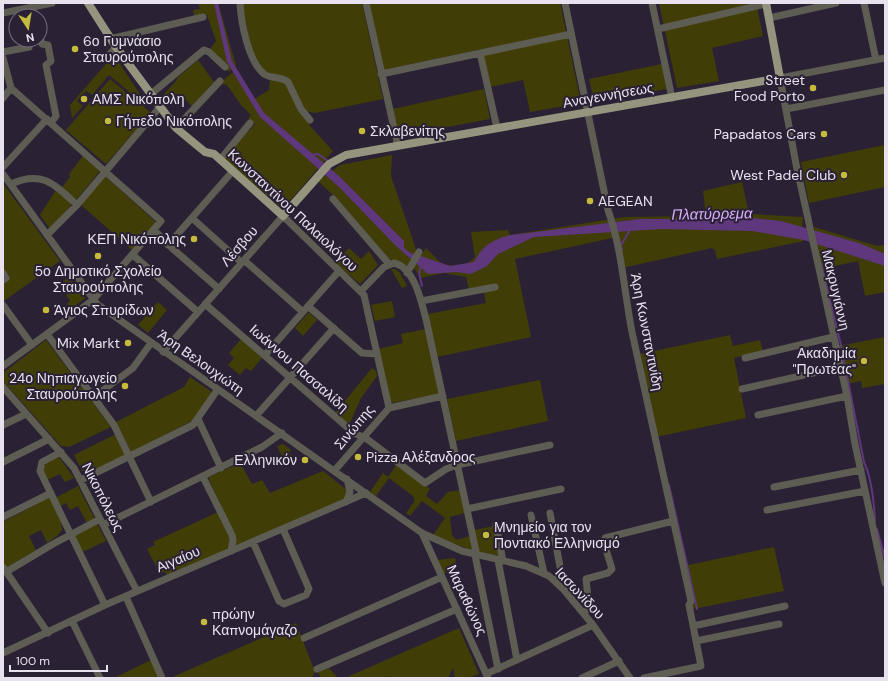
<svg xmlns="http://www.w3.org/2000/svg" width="888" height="681" font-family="'DM Sans',sans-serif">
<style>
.green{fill:#413d07}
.water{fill:#5e377c}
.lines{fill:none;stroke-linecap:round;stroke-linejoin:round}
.stream{stroke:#5e377c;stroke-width:2}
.minor{stroke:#5e5d53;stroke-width:7}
.major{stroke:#95947e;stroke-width:8}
.poi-dot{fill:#c5bc3d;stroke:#2b2134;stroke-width:1.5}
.labels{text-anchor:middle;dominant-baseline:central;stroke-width:4;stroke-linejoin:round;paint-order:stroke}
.poi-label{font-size:14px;fill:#e8e2ef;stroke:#2b2134;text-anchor:start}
.street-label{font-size:14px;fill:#e8e2ef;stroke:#2b2134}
.water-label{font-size:15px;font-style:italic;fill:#d5acfa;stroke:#2b2134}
</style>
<rect width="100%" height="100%" fill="#2b2134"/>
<!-- green -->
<path class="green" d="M198,3H218L236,65L229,72L210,49L216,41L207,15L195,19L193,10L200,9Z
M242,3H362L383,99L315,113L306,111L290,82L267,73L260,66L250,44Z
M368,3H560L581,103L530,112L523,80L490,87L482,49L384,70Z
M659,3H756L763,36L712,48L719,81L677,88Z
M198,60L214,82L192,106L182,96L175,103L171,98L165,100L163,95L177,80V78Z
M118,61L145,102V105L109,75L92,95L86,91L77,101L83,106L72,118L70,105L106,64Z
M662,64L667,89L594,101L589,79Z
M233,72L251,101L269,90L270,79L285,83L310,126L333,151L283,209L223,159L255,124L248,118L251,115L241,105L227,85L220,83Z
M110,79L151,113L106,164L66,130Z
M484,89L490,119L399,136L393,109Z
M885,145V187L809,203L801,162Z
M392,155L391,176L416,249L415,255L408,266L388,258L338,200L318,181L340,165Z
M83,156L100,171L76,200L62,187L70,177L69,174Z
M105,176L157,223L132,250L81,205Z
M742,182L749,214L803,217L802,229L804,241L717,259L715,250L712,248L622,268L617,237L515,259L531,337L437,357L428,314L486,303L483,287L469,290L466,277L444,273L421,278L413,267L426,248L443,265L465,266L475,257L471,232L508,230L510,235L625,217L706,216L703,191Z
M3,183L60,261L4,301L3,283L10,277L3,268Z
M56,190L72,204L50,229L40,215Z
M814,227L877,246L885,245V292L865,296L858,261L821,269Z
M349,248L361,259L369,251L378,265L360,284L335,263Z
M391,269H395L400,273L407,286L402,288Z
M69,277L75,285L64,292L59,285Z
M77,288L85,298L71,309L67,304L70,301L66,295Z
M392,301L395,317L375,321L371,305Z
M158,302L167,310L148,333L138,325Z
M309,312L317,320L303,336L295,328Z
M426,329L440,391L438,394L392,403L389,401L379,349L403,343L401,334Z
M730,335L733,346L760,340L763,351L734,358L746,418L656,437L640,354Z
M885,337V384L862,388L861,381L847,384L839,346Z
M241,339L262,358L251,371L246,368L240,375L228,365L234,358L229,353Z
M46,340L111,427L69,447L61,446L3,381V373Z
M372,368L376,371L377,376L361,398L349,425L335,413Z
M190,377L212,392L194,420L131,452L116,422L184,387Z
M540,380L548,421L456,441L447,399Z
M116,434L126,455L85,476L74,455Z
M283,444L291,450L289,453L298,459L289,464H285L277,446Z
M59,457L74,478L65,482L60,474L47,480L42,471L46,463Z
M240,463L252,484L262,480L270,493L323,471L353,495L167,576L166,573L158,570L147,549L155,545L153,542L218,512H224L209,480V477Z
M396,465L430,489L426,496L437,504L448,492L460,490L465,513L450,517L452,535L456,540L470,536L473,551L433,535L445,518L422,501L410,516L406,513L414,502V497L389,478L376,496L370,492L383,473L388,477Z
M78,486L106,541L82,552L74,535L89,527L78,506L70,510L66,503L59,507L55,498Z
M50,497L61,519L62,530L57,536L47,543L41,530L29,536L36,550L3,570V522Z
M494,526L500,556L478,552L474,530Z
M774,547L784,591L693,609L684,566Z
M455,558L457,571L443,573L437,560Z
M296,623L315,672L312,678H170Z
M459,628L479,674L467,678H455L453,668L448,678H388L387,676L385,678H345Z
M151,660L159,678H116V677Z
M329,668L338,678H321L318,672Z"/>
<!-- water -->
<path class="water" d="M214,3H218L232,61L264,113L339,176L404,241V248L409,252L450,266L474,262C483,245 492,240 511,235L640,219H699L735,216L781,221L859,243L885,254V266L804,240L752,231L662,229L534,237L498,254L487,266L471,274L457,272L428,274L396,246L340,188L260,117L227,62Z"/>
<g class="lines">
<!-- stream -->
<path class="stream" d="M311,155L318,154L328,161
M622,250L621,245L630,230
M821,263L841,345L864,462C872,479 874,502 875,521
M421,266L419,273L422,286
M669,485L697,609
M877,529L885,559"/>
<!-- minor -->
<path class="minor" d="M240,3C241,22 248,61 264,74C271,79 281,76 288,82L301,109L310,120
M366,3L398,146
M565,3L608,210C622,249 624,291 632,332C651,421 671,511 691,601L689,605L701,666L644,678
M652,3L672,98
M864,3L876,60
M33,7L35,16
M3,13L52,3
M769,18L836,3
M658,29L766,4
M40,37L42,44L48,45L51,61L46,65L56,116L51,123
M110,39L203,17
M3,52L29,47
M480,53L497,128
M3,58L11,88L161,221L93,300L3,366
M885,58L780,78L796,164L847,396L855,444L885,583
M105,59L116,47
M381,74L571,34
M151,94L204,50L209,52L225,67
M3,98L11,88
M786,109L885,90
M176,128L220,81
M220,160L250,123
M3,167L47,119
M3,174L97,304L422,533L462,551L526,566L549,576L564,590L593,625L630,678
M11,184C42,170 54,184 77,205
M333,199L389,264
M192,218L242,263
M154,230L173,249L219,289
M47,235L77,205L160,107
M168,245L232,172
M133,255L198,312
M244,260L303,312
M3,273L6,278L3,280
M407,273L419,252
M361,291L384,267L394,263C415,268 421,301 426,319L477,556
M421,301L495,287
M205,304L354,433L367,439L425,483L446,469L457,465L550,445
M3,305L32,345
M308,306L362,353L377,354
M47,334L114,425L151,502
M163,352L283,216L364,295L389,408
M265,355L339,271
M745,358L833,337
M3,387L74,468L137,591
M742,389L840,367
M94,397L133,368L151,343
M758,415L847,396
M256,416L334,328
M198,419L221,468
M3,425L26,414
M61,452L42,462L40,471L105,605
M3,462L49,439
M335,470L389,408L443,396
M203,477L232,535L233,540L231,551
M81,480L193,425L218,389
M774,487L861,470
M346,502L350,492L347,479
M467,509L561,489
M767,510L865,491
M550,513L561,572L555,581
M531,515L544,573
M3,517L51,493
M103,525L262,447L282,433
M496,525L503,561
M422,533L488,678
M253,542L279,601L284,604L306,595L309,589L283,529
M475,555L498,669
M498,560L517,660
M3,567L48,633
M6,572L53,544L100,519
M126,597L162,678
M584,614L589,607L586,579L608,573L612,569L604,543L605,538L673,521
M72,621L100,678
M693,626L785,606
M304,638L442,577
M696,641L779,624
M3,653L105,605L366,493
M317,669L457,609
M486,674L593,625
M582,678L619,661"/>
<!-- major -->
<path class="major" d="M88,3L116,47L176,128L205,152L214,154L283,216L329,164L346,155L780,78L766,3"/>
</g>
<!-- markers -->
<g class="poi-dot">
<circle cx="75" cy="49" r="4"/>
<circle cx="813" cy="88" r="4"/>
<circle cx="84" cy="99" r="4"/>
<circle cx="108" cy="121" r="4"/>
<circle cx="362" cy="131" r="4"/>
<circle cx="824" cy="134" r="4"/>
<circle cx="844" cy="175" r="4"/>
<circle cx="590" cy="201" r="4"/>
<circle cx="194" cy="239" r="4"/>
<circle cx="98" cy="256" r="4"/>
<circle cx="46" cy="310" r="4"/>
<circle cx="128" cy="343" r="4"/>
<circle cx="864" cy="361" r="4"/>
<circle cx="125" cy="386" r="4"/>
<circle cx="358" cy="457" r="4"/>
<circle cx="305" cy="460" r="4"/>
<circle cx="486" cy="535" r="4"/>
<circle cx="204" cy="622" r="4"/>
</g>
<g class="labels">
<!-- poi labels -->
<g class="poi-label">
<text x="83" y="41">6ο Γυμνάσιο<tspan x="83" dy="16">Σταυρούπολης</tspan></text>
<text x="805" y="80" text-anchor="end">Street<tspan x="805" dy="16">Food Porto</tspan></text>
<text x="92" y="99">ΑΜΣ Νικόπολη</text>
<text x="116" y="121">Γήπεδο Νικόπολης</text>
<text x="370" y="131">Σκλαβενίτης</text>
<text x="816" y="134" text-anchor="end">Papadatos Cars</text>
<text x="836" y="175" text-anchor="end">West Padel Club</text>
<text x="598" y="201">AEGEAN</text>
<text x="186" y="239" text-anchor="end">ΚΕΠ Νικόπολης</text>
<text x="98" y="271" text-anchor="middle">5ο Δημοτικό Σχολείο<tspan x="98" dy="16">Σταυρούπολης</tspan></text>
<text x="54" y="310">Άγιος Σπυρίδων</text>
<text x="120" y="343" text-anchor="end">Mix Markt</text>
<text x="856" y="353" text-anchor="end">Ακαδημία<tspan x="856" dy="16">"Πρωτέας"</tspan></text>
<text x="117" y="378" text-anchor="end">24ο Νηπιαγωγείο<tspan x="117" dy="16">Σταυρούπολης</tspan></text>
<text x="366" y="457">Pizza Αλέξανδρος</text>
<text x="297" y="460" text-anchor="end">Ελληνικόν</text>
<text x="494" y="527">Μνημείο για τον<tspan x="494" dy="16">Ποντιακό Ελληνισμό</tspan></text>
<text x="212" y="614">πρώην<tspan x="212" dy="16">Καπνομάγαζο</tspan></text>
</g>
<!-- street labels -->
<g class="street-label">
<text transform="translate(608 95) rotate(-10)">Αναγεννήσεως</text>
<text transform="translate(293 210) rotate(43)">Κωνσταντίνου Παλαιολόγου</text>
<text transform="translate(239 246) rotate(-49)">Λέσβου</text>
<text transform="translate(836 290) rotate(77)">Μακρυγιάννη</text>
<text transform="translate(647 332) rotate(79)">Άρη Κωνσταντινίδη</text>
<text transform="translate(201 362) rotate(35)">Άρη Βελουχιώτη</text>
<text transform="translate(299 368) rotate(41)">Ιωάννου Πασσαλίδη</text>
<text transform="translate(354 427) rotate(-50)">Σινώπης</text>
<text transform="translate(103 497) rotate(63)">Νικοπόλεως</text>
<text transform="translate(178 559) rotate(-23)">Αιγαίου</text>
<text transform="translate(580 593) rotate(47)">Ιασωνίδου</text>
<text transform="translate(467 600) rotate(65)">Μαραθώνος</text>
</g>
<!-- water labels -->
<g class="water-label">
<text transform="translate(712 214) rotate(-1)">Πλατύρρεμα</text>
</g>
</g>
<!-- border -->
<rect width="888" height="681" fill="none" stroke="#e8e2ef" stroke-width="8"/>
<!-- north arrow -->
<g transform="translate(28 28) rotate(168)"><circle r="19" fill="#2b2134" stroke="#776e7f"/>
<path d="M0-3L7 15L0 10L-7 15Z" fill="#c5bc3d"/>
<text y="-6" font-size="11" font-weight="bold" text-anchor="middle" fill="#e8e2ef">N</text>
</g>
<!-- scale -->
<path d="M10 665v6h97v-6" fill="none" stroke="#e8e2ef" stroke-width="2"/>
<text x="16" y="665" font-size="12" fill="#e8e2ef" stroke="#2b2134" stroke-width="3" paint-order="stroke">100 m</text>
</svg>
